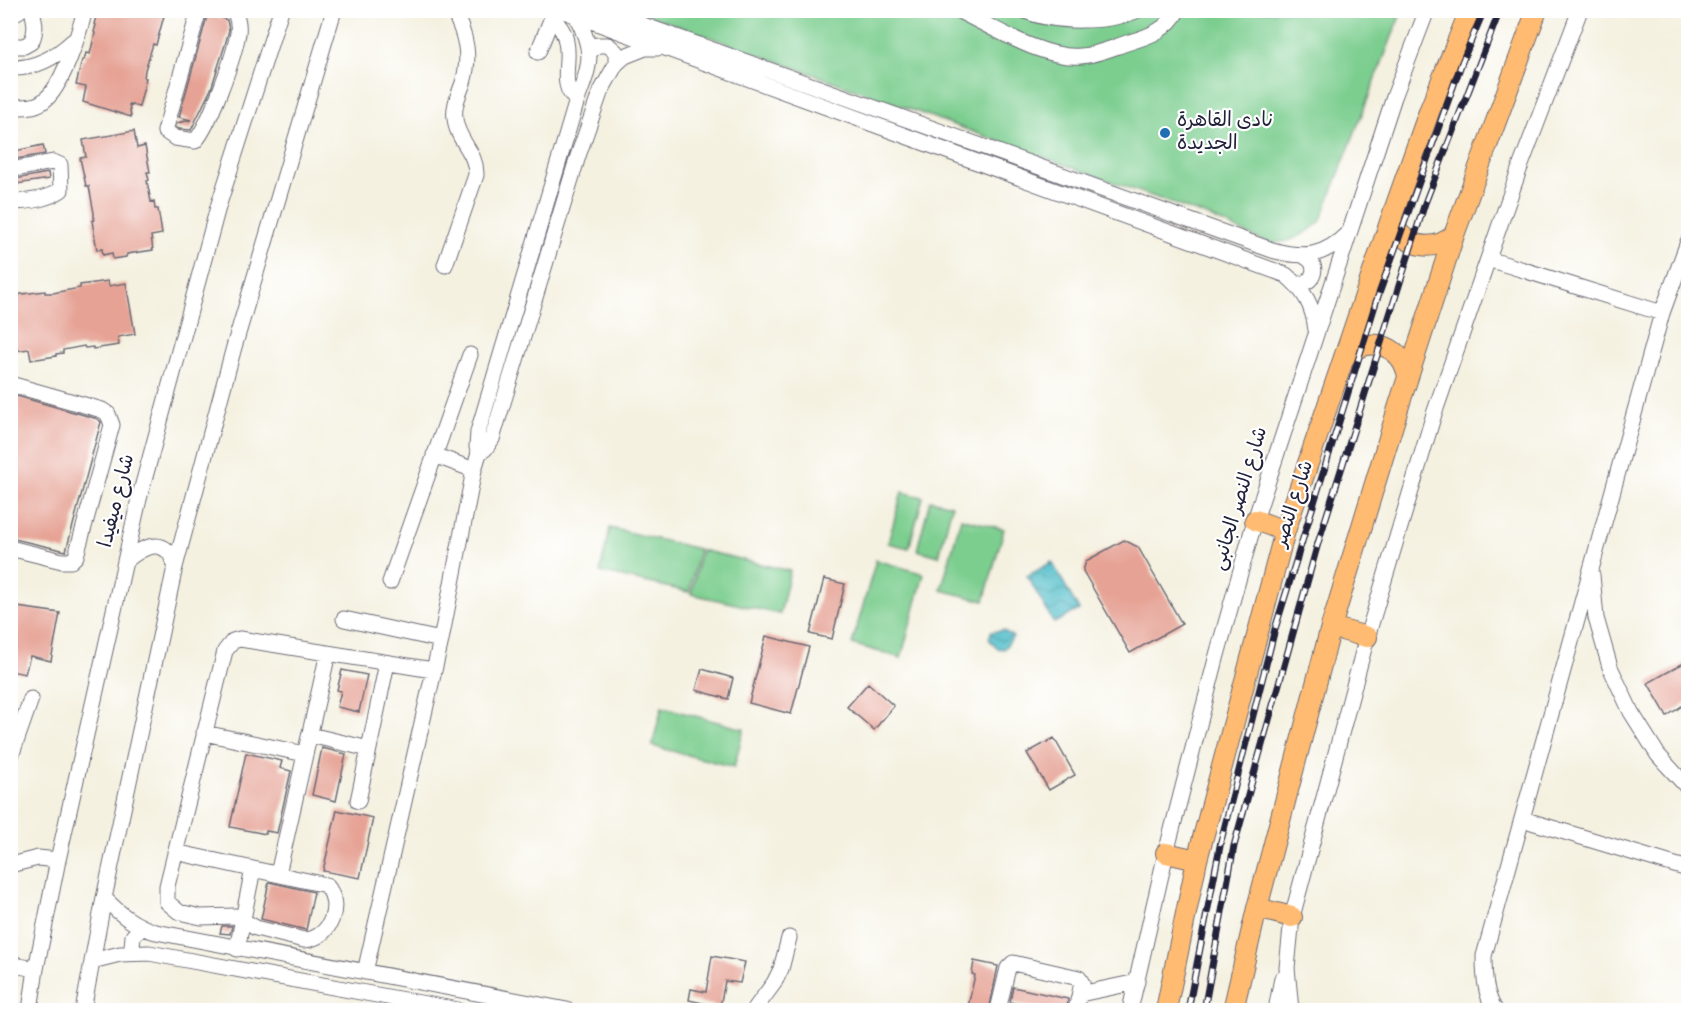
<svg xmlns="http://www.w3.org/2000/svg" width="1699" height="1021" font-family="Dekko,'Playpen Sans Arabic',sans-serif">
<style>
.pitch{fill:#7cce8f;stroke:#4f7865;stroke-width:1.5}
.water{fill:url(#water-waves);stroke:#387082;stroke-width:1.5}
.building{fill:#e6a395}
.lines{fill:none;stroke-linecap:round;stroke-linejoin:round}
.minor-casing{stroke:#6c6a75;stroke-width:17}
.major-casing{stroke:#6c6a75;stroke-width:22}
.minor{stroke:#fff;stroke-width:15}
.major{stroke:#ffbb71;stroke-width:20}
.rail-casing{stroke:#22223b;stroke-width:7}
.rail{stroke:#fff;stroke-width:4.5;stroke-dasharray:14;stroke-linecap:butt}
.poi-dot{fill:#1f6fb2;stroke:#fff;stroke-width:2}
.labels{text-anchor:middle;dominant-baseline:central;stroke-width:4.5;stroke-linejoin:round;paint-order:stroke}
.poi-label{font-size:20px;fill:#22223b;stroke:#fff;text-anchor:start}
.street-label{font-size:20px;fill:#22223b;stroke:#fff}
</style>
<defs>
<pattern id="water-waves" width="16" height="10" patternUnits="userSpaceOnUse" patternTransform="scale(1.5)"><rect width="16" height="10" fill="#4fbdc9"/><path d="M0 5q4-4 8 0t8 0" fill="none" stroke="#4199a4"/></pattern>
</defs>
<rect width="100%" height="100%" fill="#fff"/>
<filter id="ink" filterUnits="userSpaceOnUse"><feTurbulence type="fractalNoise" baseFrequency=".0167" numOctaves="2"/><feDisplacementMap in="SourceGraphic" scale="12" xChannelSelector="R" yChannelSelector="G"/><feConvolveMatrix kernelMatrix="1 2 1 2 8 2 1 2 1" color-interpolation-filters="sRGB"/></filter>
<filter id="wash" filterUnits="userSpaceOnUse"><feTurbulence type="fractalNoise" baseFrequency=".008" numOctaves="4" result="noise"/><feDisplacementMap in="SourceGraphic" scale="24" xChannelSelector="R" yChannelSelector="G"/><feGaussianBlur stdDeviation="1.35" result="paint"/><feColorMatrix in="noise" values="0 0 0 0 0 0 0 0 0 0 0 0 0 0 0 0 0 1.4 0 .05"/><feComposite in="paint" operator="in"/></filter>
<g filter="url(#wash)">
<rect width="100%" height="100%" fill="#f4f1e0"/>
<!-- pitch -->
<path class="pitch" d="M637,11H1402L1320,222C1307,233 1291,243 1273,243C1263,243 1220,221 1207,216Z
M902,492L923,497L909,548L888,543Z
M930,500L952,505L939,556L917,550Z
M961,518L1004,529L984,601L941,590Z
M610,528L699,549L689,592L600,572Z
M701,550L790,571L780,614L691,594Z
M876,560L924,574L901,658L852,644Z
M662,707L744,729L734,767L652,746Z"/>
<!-- water -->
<path class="water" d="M1052,562L1079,610L1054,623L1027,576Z
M1003,630L1013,637L1004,649L997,648L989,639L991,632Z"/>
<g id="blocks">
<!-- building -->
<path class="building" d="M98,10H160L158,15L164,16L156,45L153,44L145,70L144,78H146L139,107L129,104L131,117L83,102L86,87L76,85L82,60H84L86,53L90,54L95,33L94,32L96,25L94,24Z
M208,13L227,20L229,30L225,45L211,89L192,128L191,130L179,129L176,127L177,123L191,120L179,117Z
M134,131L137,148L145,146L150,172H147L149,180L147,181L151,202L154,201L155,209H158L162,234L151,236L153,250L127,254L126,257L113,259L112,253L103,255L102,249L97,250L92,221L94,220V213L89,186H86L80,158L86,157L83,140Z
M43,145L45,154L10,160V152Z
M48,173L49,179L10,185V180Z
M108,281L109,286L126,283L135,334L118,337L119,345L93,349V347L85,348L84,346L63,350V353L56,354V356L31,360L29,349L14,351L10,325V301L16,300L15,295L45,291V293H53L80,288V285Z
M10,394L98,419L101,422L66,551L10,538Z
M1124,540L1138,547L1182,624L1130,653L1083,571L1086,561Z
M824,579L845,584L832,639L810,634Z
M10,606L60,613L51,661L30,656L25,674L10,671Z
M766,636L809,647L791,714L749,703Z
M1689,660V701L1667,716L1648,683Z
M702,669L733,678L728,699L696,690Z
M342,670L367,675L359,712L337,707L341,691L337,690Z
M868,683L894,706L874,730L847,707Z
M1054,738L1075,775L1049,790L1027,753Z
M322,748L346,754L336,801L312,795Z
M246,753L282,761L280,768L291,771L277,833L266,831V834L230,827Z
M337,810L373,818L360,878L323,871Z
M269,882L314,892L306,930L261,919Z
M222,926H232L230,934L220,933Z
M712,956L745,962L740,983L725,981L720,1007L689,1000L691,989L706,992Z
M974,961L998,966L989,1011H967L975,975L972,974Z
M1013,987L1068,999L1067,1011H1046L1010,1002Z"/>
</g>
</g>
<g filter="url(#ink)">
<use href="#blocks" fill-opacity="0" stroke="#6c6a75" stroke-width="1.5"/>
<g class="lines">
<!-- minor casing -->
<g class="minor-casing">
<path id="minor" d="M199,10L165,131L175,138L195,141C209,127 233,59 237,38C240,28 238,19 234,10
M561,10L1286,275C1305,291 1313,306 1316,330
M601,10L1272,250C1304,259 1324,257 1348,233
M957,10C991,26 1044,60 1081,56C1097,55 1114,47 1130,42C1150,36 1167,30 1178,10
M1023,10C1054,24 1108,23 1138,10
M10,16L20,10
M552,17C558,24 565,32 566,42C571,62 558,86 577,100
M10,46H24L31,42C37,31 35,22 32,10
M538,52L555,10
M589,53L597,45H608L616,52V64
M10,68C35,69 56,57 73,41
M10,101L16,107C28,107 38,107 47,98C64,82 79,33 85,10
M10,170L53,162L60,165L61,190C46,200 28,202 10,202
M1488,259L1662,313
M445,265L476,175C477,152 457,141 455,119C453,106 459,94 463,83C471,56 466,35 453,10
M1297,284C1314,285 1321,264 1304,256
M10,384L102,410L108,414L112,425L76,556L71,561H62L10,548
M479,453L485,449L492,439L578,156L600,93L616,64L625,56L645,48H658
M434,455L474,470
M125,562C142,546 168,534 175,567
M1592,575L1596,618L1610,667L1631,712L1658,755L1688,788
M390,582L470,355
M344,619L441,640
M204,733L305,754
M310,735L369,749
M10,759L31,699
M358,801L387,663
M1522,819L1688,869
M175,852L326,885C343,904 331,939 304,940L256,928L235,916L201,917L179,912L167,902V886L225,651L233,641L240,639L433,670
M10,865L38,858L58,860
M278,874L328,653
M104,898C120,914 134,926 156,932L567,1010
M237,949L253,869
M135,952L132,947L133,936L142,928
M10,961L19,966L36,969
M92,961L120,954L149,953L458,1010
M365,972L441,640L474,470L479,453L477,447L478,432L577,100C591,64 595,51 576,16
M1080,994L1137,982
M30,1010L36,969L58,860L139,499L218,207L281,10
M83,1010L104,898L175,567L234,347L334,10
M754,1010L774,983L781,969L789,938
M998,1010L1008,968L1013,963L1079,978L1082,983L1076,1010
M1130,1010L1166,853L1217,655L1255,520L1394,97L1427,10
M1276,1010L1282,978
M1291,1010L1287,968L1292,917L1367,637L1434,414L1519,170L1580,10
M1495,1010C1485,994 1484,976 1484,956L1662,313L1688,242"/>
</g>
<!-- major casing -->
<g class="major-casing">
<path id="major" d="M1391,219C1402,247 1432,254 1454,235
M1344,357C1368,335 1401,343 1408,376
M1255,520L1285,531
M1331,627L1367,637
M1166,853L1197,860
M1257,908L1292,917
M1166,1010L1197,860L1285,531L1391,219L1430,109L1470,10
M1233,1010L1257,908L1331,627L1400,402L1454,235L1537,10"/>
</g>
<!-- minor -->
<use href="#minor" class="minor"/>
<!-- major -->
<use href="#major" class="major"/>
<!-- rail casing -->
<g class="rail-casing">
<path id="rail" d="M1188,1010L1221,841L1275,629L1376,302L1462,62L1484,10
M1204,1010L1234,846L1318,543L1425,203L1500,10"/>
</g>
<!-- rail -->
<use href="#rail" class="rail"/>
</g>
</g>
<!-- markers -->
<circle class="poi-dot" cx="1165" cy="133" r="6"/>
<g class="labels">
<!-- poi labels -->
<g class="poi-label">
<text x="1177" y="122">نادى القاهرة<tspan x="1177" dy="23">الجديدة</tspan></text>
</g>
<!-- street labels -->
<g class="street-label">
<text transform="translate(1241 499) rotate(-73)">شارع النصر الجانبى</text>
<text transform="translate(118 501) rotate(-76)">شارع ميفيدا</text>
<text transform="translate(1295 504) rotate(-72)">شارع النصر</text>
</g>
</g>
<!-- margin -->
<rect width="1699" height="1021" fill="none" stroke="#fff" stroke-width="36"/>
</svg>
